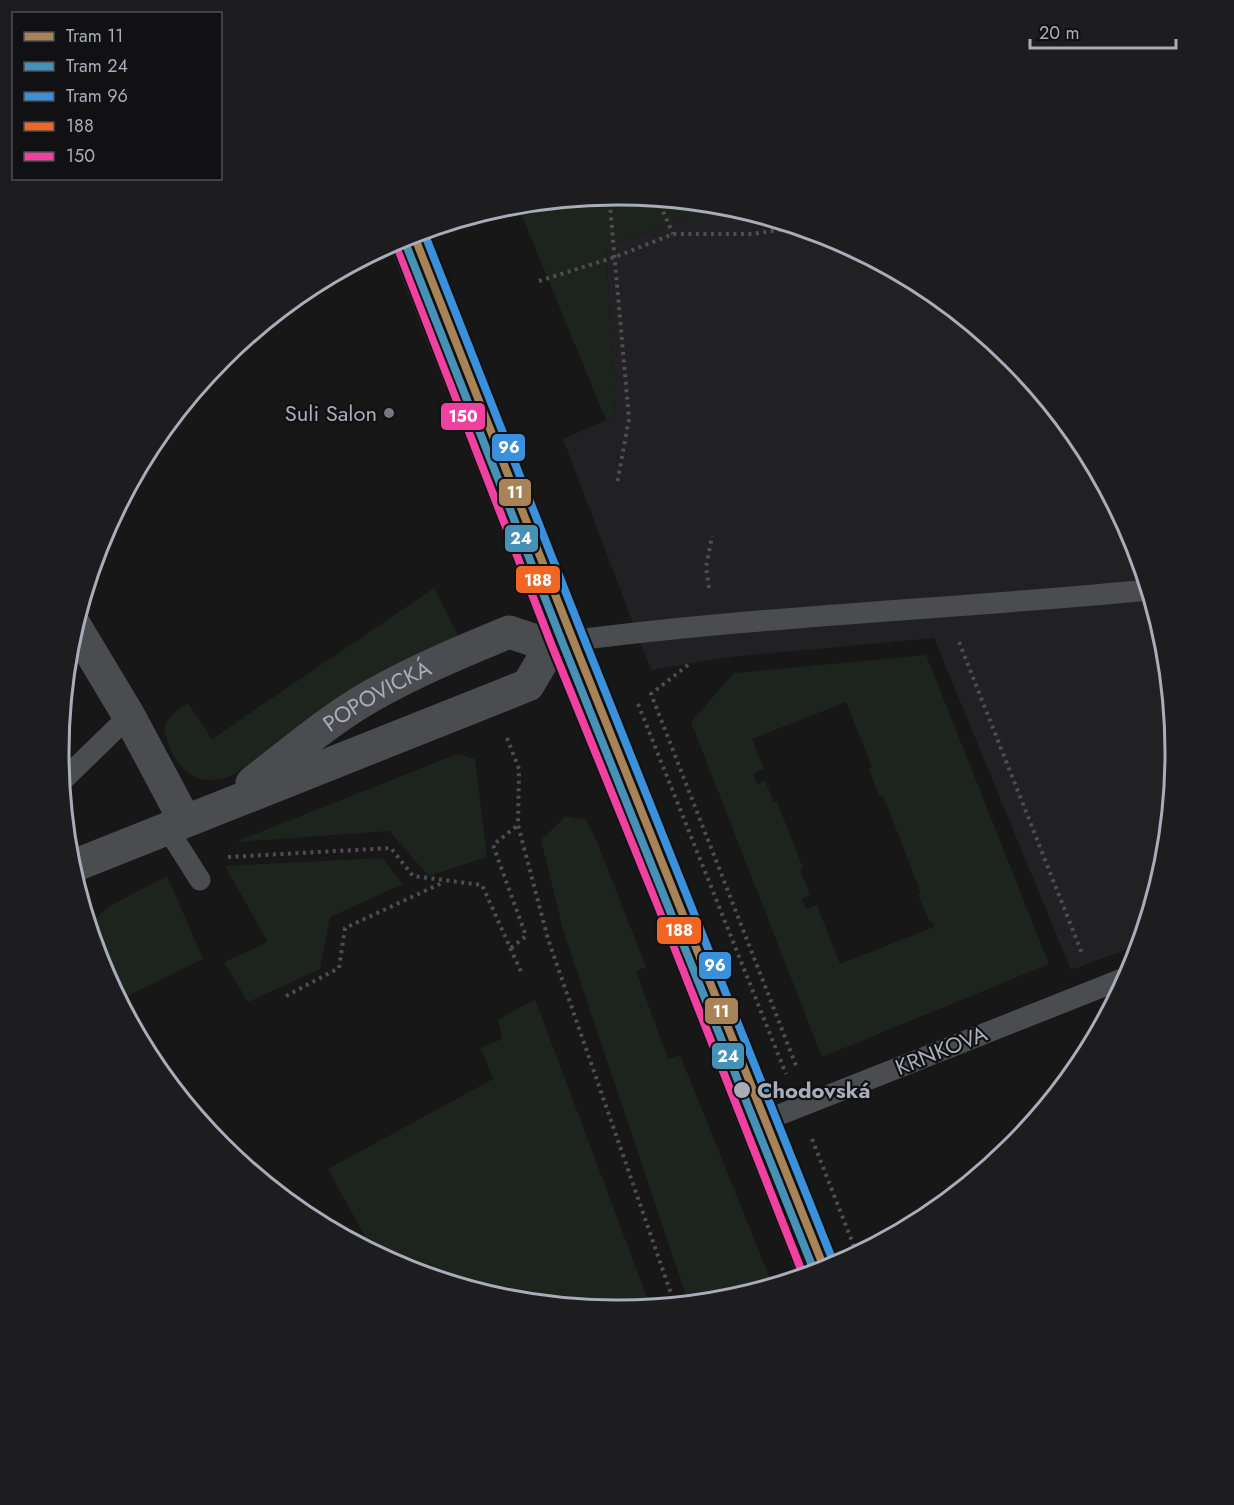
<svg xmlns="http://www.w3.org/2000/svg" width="1234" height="1505" font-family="Jost,sans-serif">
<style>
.built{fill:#212123}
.green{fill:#1d241e;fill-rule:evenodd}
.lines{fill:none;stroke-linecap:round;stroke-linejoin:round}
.path{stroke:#4d4e52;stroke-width:4;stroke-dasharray:3 4.5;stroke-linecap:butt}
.lane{stroke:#4b4c50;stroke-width:21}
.street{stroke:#4b4c50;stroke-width:33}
.secondary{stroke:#4a4a4e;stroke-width:33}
.bus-1-casing{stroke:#111113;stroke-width:12}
.bus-2-casing{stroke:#111113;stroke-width:12}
.bus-1{stroke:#f26522;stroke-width:8}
.bus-2{stroke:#f240a1;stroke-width:8}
.tram-1-casing{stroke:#111113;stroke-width:12}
.tram-2-casing{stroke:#111113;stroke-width:12}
.tram-3-casing{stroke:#111113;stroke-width:12}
.tram-1{stroke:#a88357;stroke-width:8}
.tram-2{stroke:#4891b6;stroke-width:8}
.tram-3{stroke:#3a90db;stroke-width:8}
.poi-dot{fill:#757880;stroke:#111113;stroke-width:2}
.stop-dot{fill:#a8adb8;stroke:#111113;stroke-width:2}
.labels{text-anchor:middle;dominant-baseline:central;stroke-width:4.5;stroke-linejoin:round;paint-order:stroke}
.poi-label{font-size:22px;fill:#a8adb8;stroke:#111113;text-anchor:end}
.street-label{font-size:22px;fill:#a8adb8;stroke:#111113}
.stop-label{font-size:22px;font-weight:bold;fill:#a8adb8;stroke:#111113;text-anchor:start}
.rim{fill:none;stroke:#a8adb8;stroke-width:3}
.line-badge{stroke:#111113;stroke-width:2}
.badge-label{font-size:16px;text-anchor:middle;font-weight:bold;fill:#fff}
</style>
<rect width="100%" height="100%" fill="#171717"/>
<!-- built -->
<path class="built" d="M723,204L831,237L928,288L1012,358L1082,443L1133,539L1165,644L1175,753L1165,862L1139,945L1071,970L934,638L729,657L651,670L563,439L615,416L606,246Z"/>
<!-- green -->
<path class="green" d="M617,194L723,204L606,246L615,416L606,420L517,204Z
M434,588L459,637L231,776C193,791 171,764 164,728C167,716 178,710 188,703L212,739Z
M926,655L1049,964L822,1057L691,722L734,673ZM846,702L872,767L869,769L879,796L883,795L921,893L918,895L929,921H932L934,927L840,964L817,905L806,909L802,899L810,895L800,870L803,868L777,802H774L765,781L757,784L753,774L764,769L752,739Z
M457,754L475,759L487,857L429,876L389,831L235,842Z
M565,817L585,819L595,837L646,967L636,971L668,1059L680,1055L773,1286L726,1300L689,1304L563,930L541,840Z
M382,858L403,884L330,917L320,969L248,1002L224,962L268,942L225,866Z
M167,876L203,959L119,1000L101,966L89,926L108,907Z
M535,999L651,1308L617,1311L508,1300L403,1268L374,1253L328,1169L493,1079L481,1048L502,1039L498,1020Z"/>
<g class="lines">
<!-- path -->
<path class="path" d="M609,195L629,419L617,484
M657,198L673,234
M834,238L837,245L852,248
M539,281L615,257L673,234H752L799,227
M709,588L706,567L712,536
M959,642L1083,956
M688,665L651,694L797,1068
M638,704L786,1074
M507,738L519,769L518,825L548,939L675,1305
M228,857L391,848L413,876L482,885L522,974
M511,948L526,936L493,845L518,825
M286,996L339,968L345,928L444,882
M812,1139L857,1254"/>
<!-- lane -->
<path class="lane" d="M562,642C756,616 953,609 1149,590
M61,782L129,716
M167,828L200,880
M754,1125L1127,977"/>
<!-- street -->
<g class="street">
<path d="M75,626L129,716L185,821"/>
<path id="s1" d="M252,783C291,753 329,720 371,696C415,671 463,651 509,632L551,646"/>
<path d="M71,867L528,685L551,646L562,642"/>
</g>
<!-- secondary -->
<path class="secondary" d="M404,236L562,642L668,902L814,1274"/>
<!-- bus-1 casing -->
<g class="bus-1-casing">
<path id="bus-1" d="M404,236L562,642L668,902L814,1274"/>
</g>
<!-- bus-2 casing -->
<g class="bus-2-casing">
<path id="bus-2" d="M395,241L552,646L658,906L804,1277"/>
</g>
<!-- bus-1 -->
<use href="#bus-1" class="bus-1"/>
<!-- bus-2 -->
<use href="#bus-2" class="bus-2"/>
<!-- tram-1 casing -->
<g class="tram-1-casing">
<path id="tram-1" d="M413,233L573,640L825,1270"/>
</g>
<!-- tram-2 casing -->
<g class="tram-2-casing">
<path id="tram-2" d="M403,237L563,644L815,1273"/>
</g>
<!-- tram-3 casing -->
<g class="tram-3-casing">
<path id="tram-3" d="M423,230L583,636L835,1266"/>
</g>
<!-- tram-1 -->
<use href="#tram-1" class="tram-1"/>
<!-- tram-2 -->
<use href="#tram-2" class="tram-2"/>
<!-- tram-3 -->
<use href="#tram-3" class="tram-3"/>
</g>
<!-- markers -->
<circle class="poi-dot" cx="389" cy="413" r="6"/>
<circle class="stop-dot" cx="742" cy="1090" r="9"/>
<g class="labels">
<!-- poi labels -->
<g class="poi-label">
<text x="377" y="413">Suli Salon</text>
</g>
<!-- street labels -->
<g class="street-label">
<text stroke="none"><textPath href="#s1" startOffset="153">POPOVICKÁ</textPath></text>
<text transform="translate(941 1050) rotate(-22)">KRNKOVA</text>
</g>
<!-- stop labels -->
<g class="stop-label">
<text x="757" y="1090">Chodovská</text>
</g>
</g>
<!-- crop -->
<path d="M0 0H1234V1505H0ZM616 205H618A547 547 0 0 1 1165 752V753A547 547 0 0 1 618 1300H616A547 547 0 0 1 69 753V752A547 547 0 0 1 616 205Z" fill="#1d1d20" fill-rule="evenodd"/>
<path class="rim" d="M616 205H618A547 547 0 0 1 1165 752V753A547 547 0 0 1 618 1300H616A547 547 0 0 1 69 753V752A547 547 0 0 1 616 205Z"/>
<g class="line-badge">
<rect x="440" y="402" width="46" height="29" rx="6" fill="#f240a1"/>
<rect x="491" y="433" width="35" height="29" rx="6" fill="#3a90db"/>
<rect x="498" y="478" width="34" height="29" rx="6" fill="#a88357"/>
<rect x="504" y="524" width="35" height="29" rx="6" fill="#4891b6"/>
<rect x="515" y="565" width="46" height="29" rx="6" fill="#f26522"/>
<rect x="656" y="916" width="46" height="29" rx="6" fill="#f26522"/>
<rect x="698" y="951" width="34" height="29" rx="6" fill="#3a90db"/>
<rect x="704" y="997" width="35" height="28" rx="6" fill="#a88357"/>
<rect x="711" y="1042" width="34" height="28" rx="6" fill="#4891b6"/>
</g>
<g class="badge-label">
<text x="463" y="422">150</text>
<text x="509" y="453">96</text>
<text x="515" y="498">11</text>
<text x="521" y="544">24</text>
<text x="538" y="586">188</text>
<text x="679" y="936">188</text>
<text x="715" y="971">96</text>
<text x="721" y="1017">11</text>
<text x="728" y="1062">24</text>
</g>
<!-- legend -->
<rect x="12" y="12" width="210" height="168" fill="#111113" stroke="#4d4f55" stroke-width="1.5"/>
<rect x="24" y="32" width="30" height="9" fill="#a88357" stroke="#4d4f55" stroke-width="1.5"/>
<text x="66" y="42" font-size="18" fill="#a8adb8">Tram 11</text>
<rect x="24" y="62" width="30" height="9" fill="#4891b6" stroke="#4d4f55" stroke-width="1.5"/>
<text x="66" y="72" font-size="18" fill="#a8adb8">Tram 24</text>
<rect x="24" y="92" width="30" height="9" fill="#3a90db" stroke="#4d4f55" stroke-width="1.5"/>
<text x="66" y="102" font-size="18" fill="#a8adb8">Tram 96</text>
<rect x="24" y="122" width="30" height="9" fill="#f26522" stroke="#4d4f55" stroke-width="1.5"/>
<text x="66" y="132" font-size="18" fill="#a8adb8">188</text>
<rect x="24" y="152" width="30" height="9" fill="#f240a1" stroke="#4d4f55" stroke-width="1.5"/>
<text x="66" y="162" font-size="18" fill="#a8adb8">150</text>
<!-- scale -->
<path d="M1030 39v9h146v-9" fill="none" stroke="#a8adb8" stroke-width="3"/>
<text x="1039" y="39" font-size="18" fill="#a8adb8" stroke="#111113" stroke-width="4.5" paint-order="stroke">20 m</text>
</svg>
